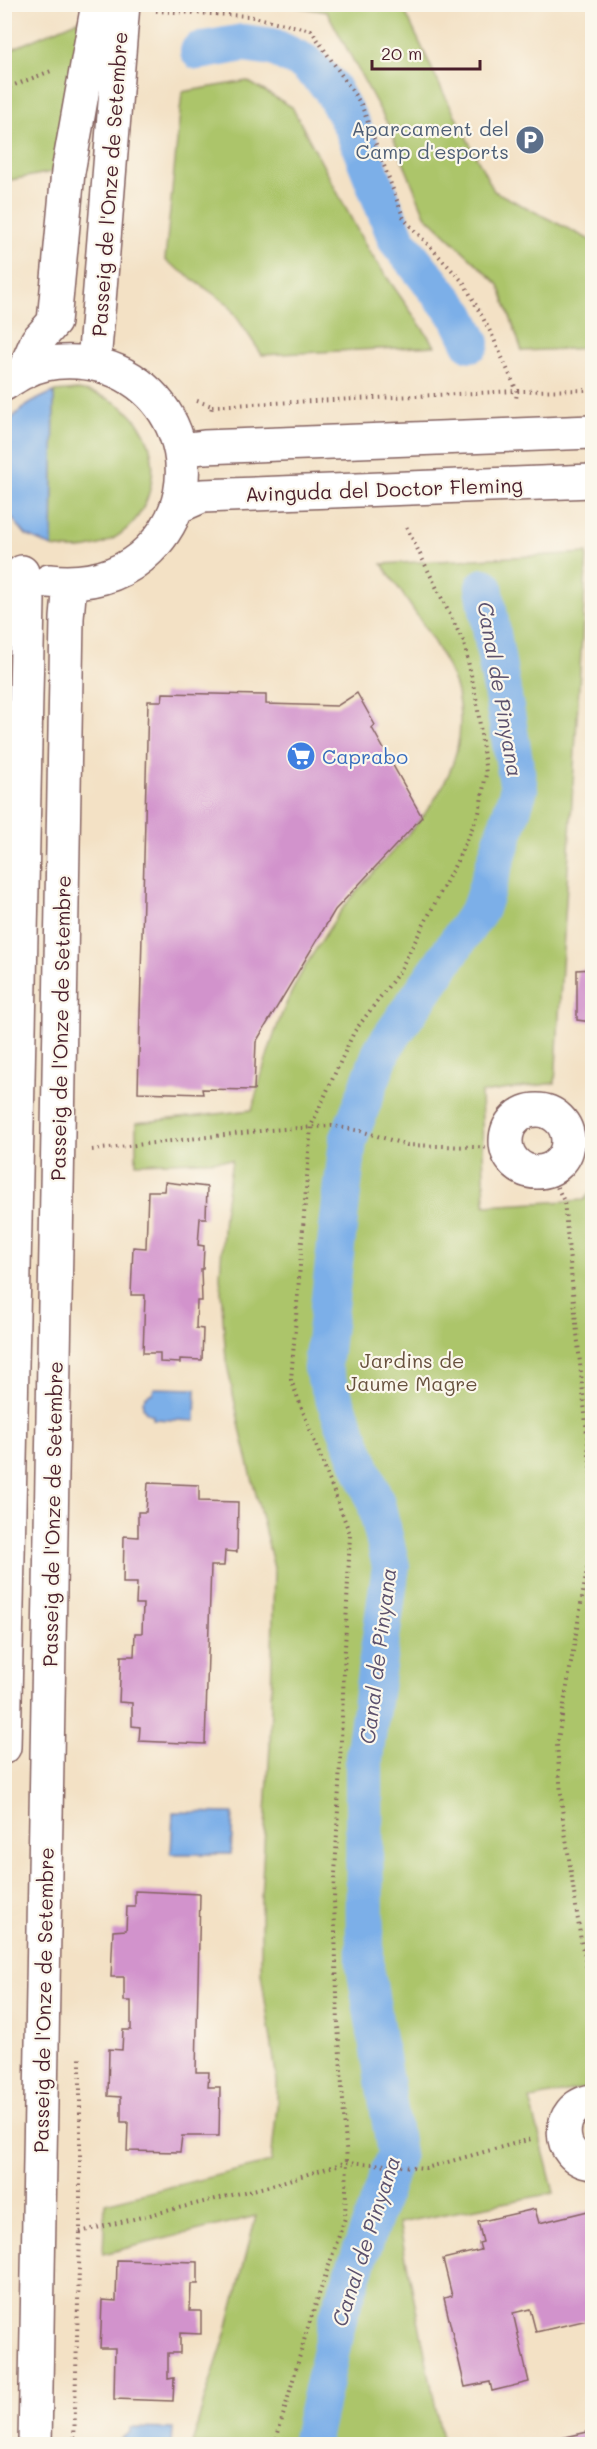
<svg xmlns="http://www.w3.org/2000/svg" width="597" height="2449" font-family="Mali,sans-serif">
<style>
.green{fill:#acc56b;stroke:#7b724b;stroke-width:1.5}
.water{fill:#7cafe8;stroke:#63678a;stroke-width:1.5}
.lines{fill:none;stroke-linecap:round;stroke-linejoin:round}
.canal{stroke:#7cafe8;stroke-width:38}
.building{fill:#d293cc}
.minor-casing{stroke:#856361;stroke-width:36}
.path{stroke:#856361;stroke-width:4;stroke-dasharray:1.5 4.5;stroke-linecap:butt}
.minor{stroke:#fff;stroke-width:33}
.labels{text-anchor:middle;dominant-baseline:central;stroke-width:4.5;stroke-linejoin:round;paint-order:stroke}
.service-label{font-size:20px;fill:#4e5e75;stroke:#fbf7ec;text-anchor:end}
.street-label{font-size:20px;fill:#4a1f2b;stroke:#fbf7ec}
.shop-label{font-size:20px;fill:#366cbe;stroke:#fbf7ec;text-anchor:start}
.park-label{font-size:20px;fill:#67513e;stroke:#fbf7ec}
.water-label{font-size:21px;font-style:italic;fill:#5c516d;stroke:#fbf7ec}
</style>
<rect width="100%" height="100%" fill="#fbf7ec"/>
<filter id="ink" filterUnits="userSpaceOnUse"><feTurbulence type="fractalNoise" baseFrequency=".0167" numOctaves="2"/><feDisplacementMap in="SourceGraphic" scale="12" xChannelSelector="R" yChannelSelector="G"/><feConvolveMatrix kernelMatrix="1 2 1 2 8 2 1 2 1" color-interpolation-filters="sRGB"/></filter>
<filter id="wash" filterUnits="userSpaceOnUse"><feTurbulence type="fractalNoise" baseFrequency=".008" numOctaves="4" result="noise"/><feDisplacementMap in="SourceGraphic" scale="24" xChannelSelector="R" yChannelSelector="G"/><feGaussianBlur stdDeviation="1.35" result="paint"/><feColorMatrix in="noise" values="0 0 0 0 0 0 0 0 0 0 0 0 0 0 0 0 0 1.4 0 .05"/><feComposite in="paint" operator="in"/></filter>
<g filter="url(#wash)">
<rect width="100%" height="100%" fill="#f3e1c5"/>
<!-- green -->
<path class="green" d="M287,5H402L441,88L494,191L592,241V348L522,351L499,285L425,215L388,125L327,12Z
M86,17L57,171L5,181V52Z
M247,81L292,107L368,250L435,346L262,355L228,304L165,260L182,92Z
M78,390C195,407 165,569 52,547L54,392Z
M587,553L555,1083L481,1093L485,1206L584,1200L592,1190V2087L530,2099L554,2193L399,2223L443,2444H192L204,2401L226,2334L256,2216L103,2254L105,2203L271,2162L277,2106V2081L261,1973V1896L270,1745L274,1568L242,1437L226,1360L220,1276L224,1214L232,1160L136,1163V1123L252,1110C265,1060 279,1010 306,965C318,946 330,926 343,908C393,843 478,786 457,693C449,657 404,597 382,564Z"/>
<!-- water -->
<path class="water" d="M54,392L52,547L26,535L5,510C4,496 1,436 6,427C16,409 36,399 54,392Z
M154,1388L196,1389L195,1421L153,1419V1415C139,1412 139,1396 153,1393Z
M173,1812L233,1813L231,1854H171Z
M131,2428L173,2429L172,2444H119L120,2439L130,2432Z"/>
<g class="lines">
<!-- canal -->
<path class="canal" d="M199,51L243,43L273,47L304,62L330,86L353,128L397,240L458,316L471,343
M310,2444L339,2314L396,2153L365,1966L364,1758L391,1566L376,1503L322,1368L348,1141L382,1050L480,909L519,789L484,587"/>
</g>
<g id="blocks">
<!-- building -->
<path class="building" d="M163,693L266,695V704L337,706L357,693L375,725L372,728L422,817L335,910L256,1042L254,1090L202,1089L203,1094L138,1092L148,701H162Z
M592,969V1022L577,1020V970Z
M165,1182L207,1187L206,1218H200L198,1245L204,1246L203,1269H201L202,1301H197L196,1328L203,1329L202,1360L180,1359V1363L160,1362V1353H143L145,1295H131L133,1247L146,1248L148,1191H164Z
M148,1483L199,1485V1501L238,1502L237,1552L225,1551L224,1566H211L205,1744L139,1741L140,1727L132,1726V1703L119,1702L121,1656H134L135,1633H142L143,1604H136L137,1583H123L124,1536L138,1537V1512H146Z
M135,1891L200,1894L196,2072H209L208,2087H220L219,2136H182L180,2152L127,2151L128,2122H121V2097L108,2096L109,2049L122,2050L123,2030H131V2001H124V1977H111L113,1931L126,1930L127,1907H135Z
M535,2209L539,2223L592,2210V2319L536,2332L530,2309L513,2313L529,2382L492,2391L490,2382L465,2387L444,2298L452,2296L443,2259L481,2250L479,2243L483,2242L478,2222Z
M117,2260L198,2262V2284H191L190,2311H201V2334L180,2333V2353H168V2379L174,2378L173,2401L114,2399L115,2348H100L101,2329L102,2300L116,2301Z
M592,2431V2444H535Z"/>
</g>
</g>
<g filter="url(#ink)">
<use href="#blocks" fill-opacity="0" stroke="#856361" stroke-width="1.5"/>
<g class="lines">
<!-- minor casing -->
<g class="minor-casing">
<path id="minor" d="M94,363L123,4
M24,371L37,341L54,322L68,172L98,4
M4,384C11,380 17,375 24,372C40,363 59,361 77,362C173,367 218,482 149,550C122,577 87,585 49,581
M181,450L204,447L592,432
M177,507L202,496L592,481
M506 1141a31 31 0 1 1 62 0a31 31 0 1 1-62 0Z
M4,1747L28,600L22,572
M592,2101C555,2106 555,2159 592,2163
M35,2444L67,618L70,583"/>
</g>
<!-- path -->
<path class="path" d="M156,11L249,16L311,30L361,104L404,219L464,283L492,335L517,391L516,400
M4,89L51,71
M197,401L212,406L211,412
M212,406L517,391L592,390
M92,1150L269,1130L332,1126L361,1131L407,1145L506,1148
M549,1171L564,1201L592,1485L591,1546L557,1745L563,1818L581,1941L592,1991
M80,2232L269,2186L347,2162L426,2168L531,2139
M74,2444L80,2232V2058
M275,2444L307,2330L345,2218L347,2162L338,2025L334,1900L350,1534L291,1380L311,1126L354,1032L399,972L457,861L479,813L486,774L477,702L464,643L405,524"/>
<!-- minor -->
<use href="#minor" class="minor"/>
</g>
</g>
<!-- icons -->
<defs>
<g id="parking-disc" transform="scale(1.5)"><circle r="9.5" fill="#5c6f8a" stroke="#fbf7ec"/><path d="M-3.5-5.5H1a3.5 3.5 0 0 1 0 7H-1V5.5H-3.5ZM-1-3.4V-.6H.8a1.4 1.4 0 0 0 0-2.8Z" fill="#fff"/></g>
<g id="supermarket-disc" transform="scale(1.5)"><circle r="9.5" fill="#3f7fe0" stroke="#fbf7ec"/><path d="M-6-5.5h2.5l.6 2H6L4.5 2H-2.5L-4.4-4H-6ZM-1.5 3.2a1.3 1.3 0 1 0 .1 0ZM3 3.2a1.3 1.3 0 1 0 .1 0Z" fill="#fff"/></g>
</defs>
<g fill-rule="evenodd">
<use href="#parking-disc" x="530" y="140"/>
<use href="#supermarket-disc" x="301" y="756"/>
</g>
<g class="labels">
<!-- service labels -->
<g class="service-label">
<text x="509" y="128">Aparcament del<tspan x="509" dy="23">Camp d'esports</tspan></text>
</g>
<!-- street labels -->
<g class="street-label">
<text transform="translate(109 184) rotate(-86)">Passeig de l'Onze de Setembre</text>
<text transform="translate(384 489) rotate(-2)">Avinguda del Doctor Fleming</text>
<text transform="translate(60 1028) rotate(-89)">Passeig de l'Onze de Setembre</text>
<text transform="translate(52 1514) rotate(-89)">Passeig de l'Onze de Setembre</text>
<text transform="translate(43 2000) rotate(-89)">Passeig de l'Onze de Setembre</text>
</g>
<!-- shop labels -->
<g class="shop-label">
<text x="322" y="756">Caprabo</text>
</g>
<!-- park labels -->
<g class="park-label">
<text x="412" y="1360">Jardins de<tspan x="412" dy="23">Jaume Magre</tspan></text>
</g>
<!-- water labels -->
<g class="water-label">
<text transform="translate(501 689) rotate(80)">Canal de Pinyana</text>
<text transform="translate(377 1656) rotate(-83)">Canal de Pinyana</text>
<text transform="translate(365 2241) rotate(-72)">Canal de Pinyana</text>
</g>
</g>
<!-- margin -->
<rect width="597" height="2449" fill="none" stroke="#fbf7ec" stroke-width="24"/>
<!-- scale -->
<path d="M372 60v9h108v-9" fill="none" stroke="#4a1f2b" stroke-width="3"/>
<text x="381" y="60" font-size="18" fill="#4a1f2b" stroke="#fbf7ec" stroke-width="4.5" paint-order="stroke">20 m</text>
</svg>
